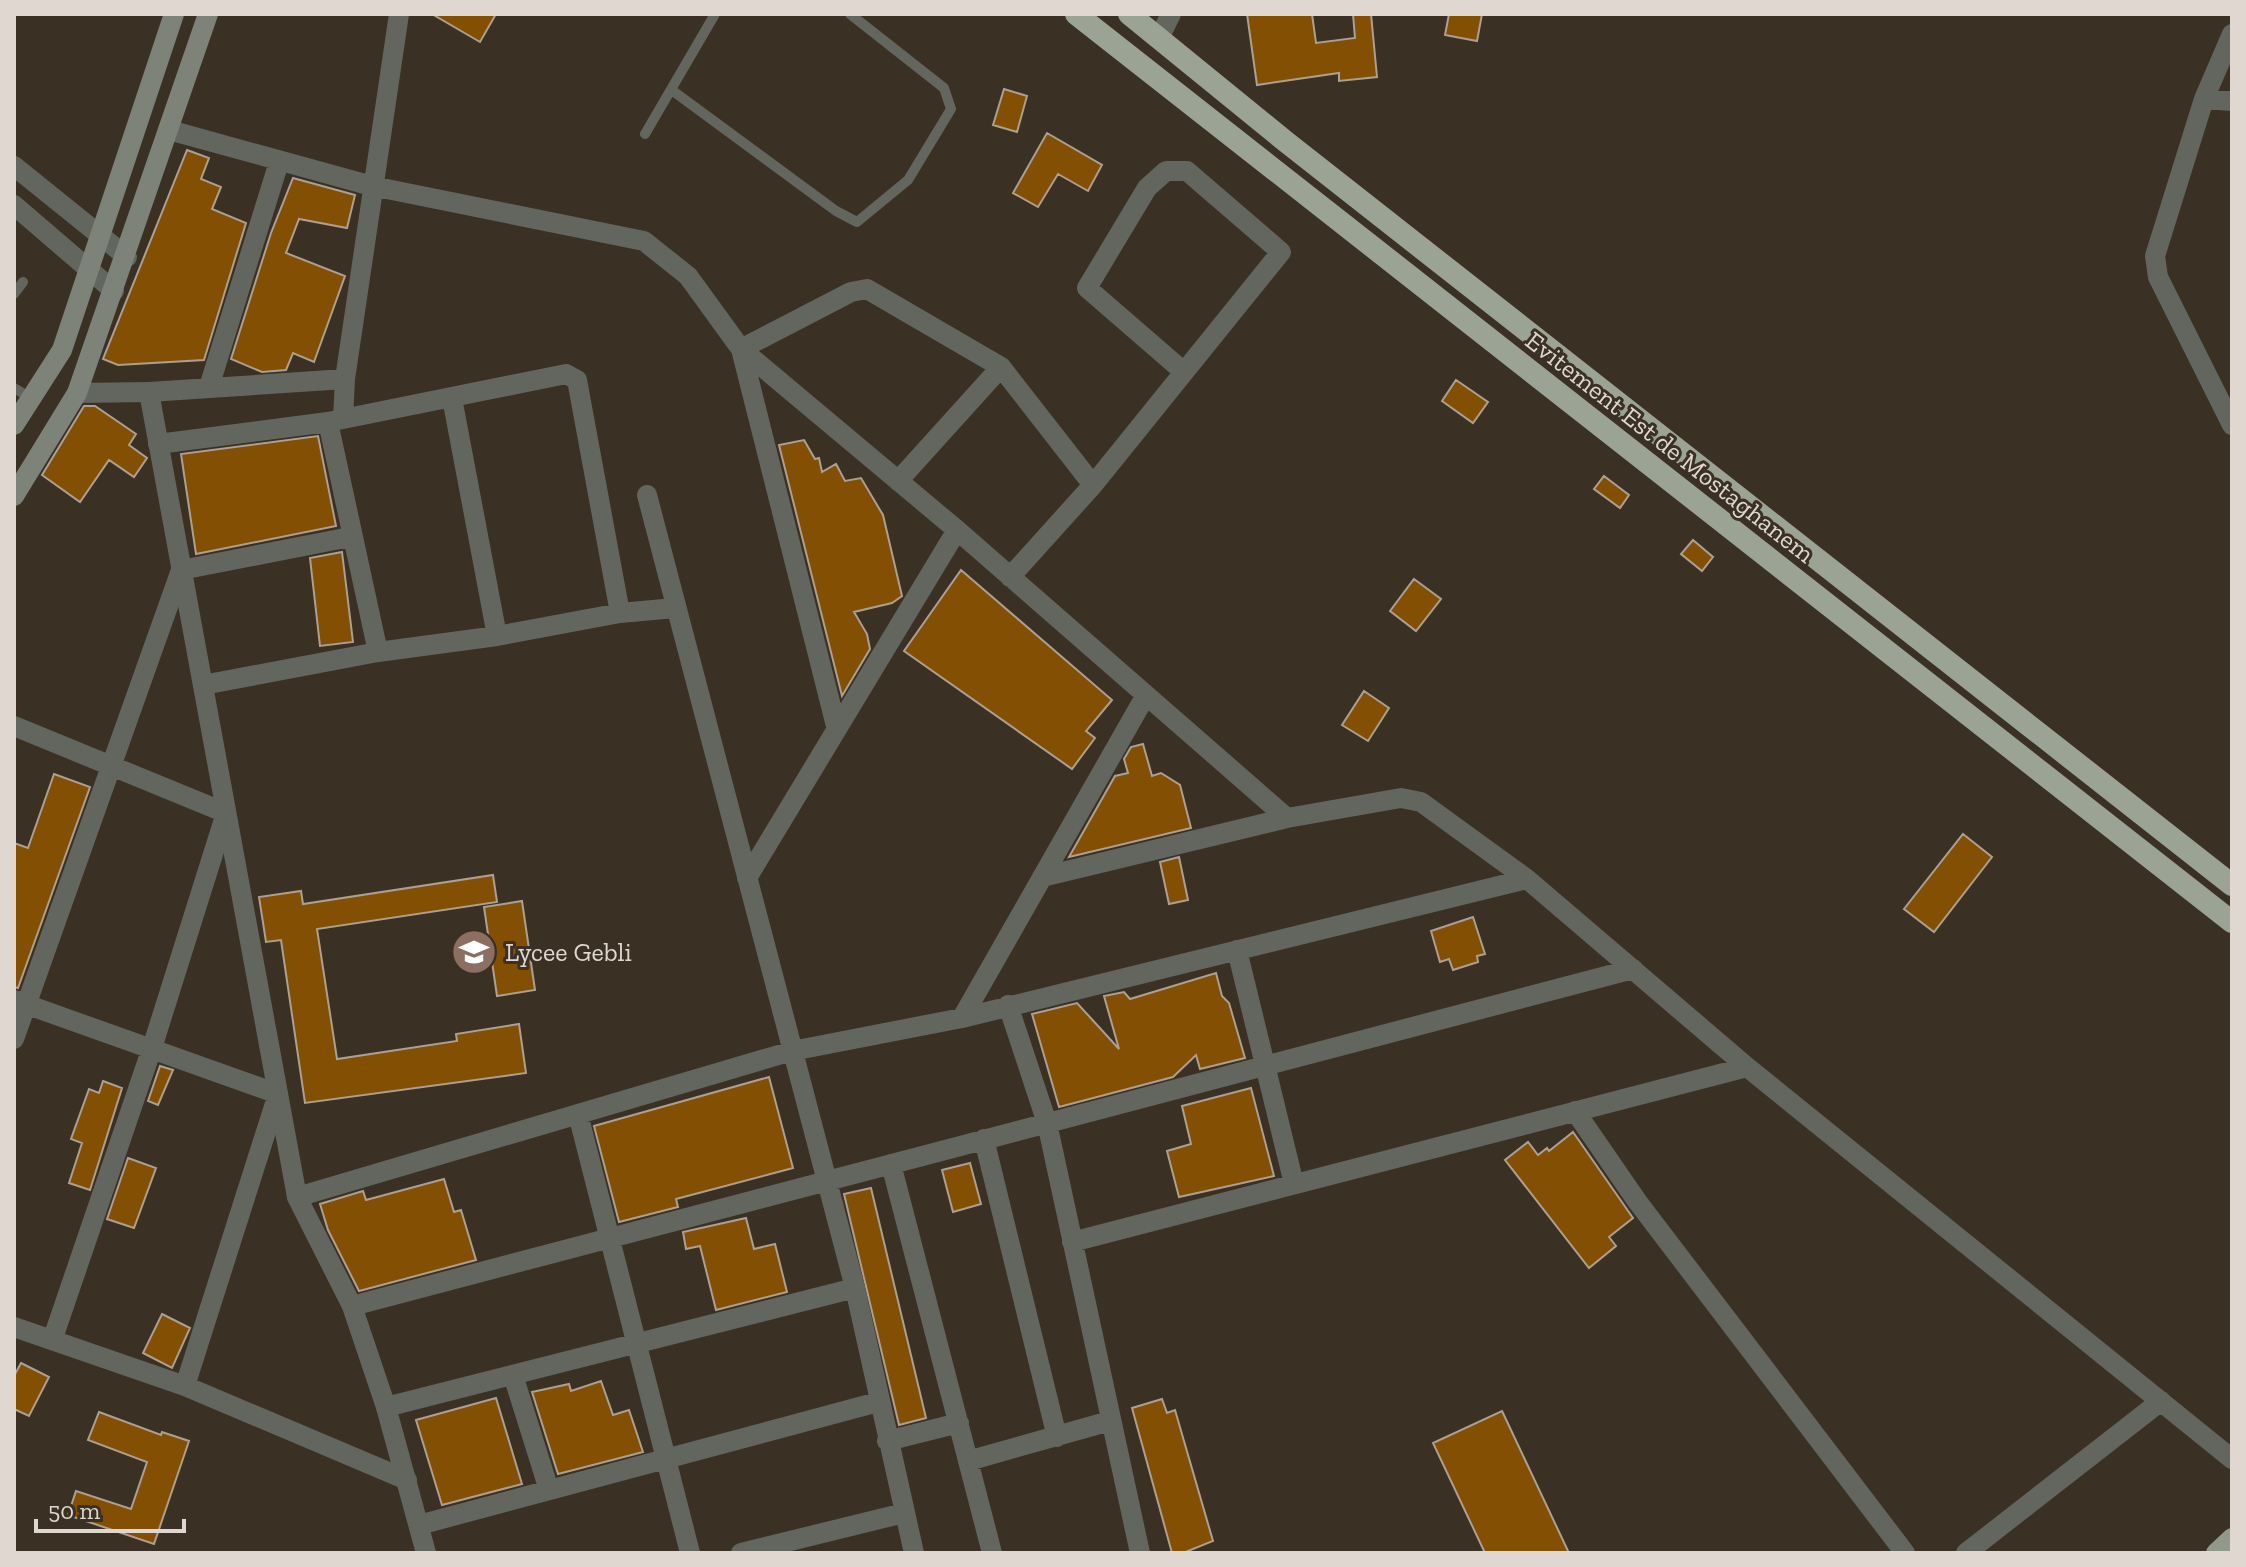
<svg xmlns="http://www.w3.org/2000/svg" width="2246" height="1567" font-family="'Zilla Slab',serif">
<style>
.building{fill:#824f03;stroke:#ad9f91;stroke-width:2}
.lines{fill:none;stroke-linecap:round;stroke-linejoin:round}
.service{stroke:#62665f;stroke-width:10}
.minor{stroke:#62665f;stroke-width:20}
.tertiary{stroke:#62665f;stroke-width:20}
.secondary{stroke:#7d8378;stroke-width:20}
.primary{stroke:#91998b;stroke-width:20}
.trunk{stroke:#9aa394;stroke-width:22}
.labels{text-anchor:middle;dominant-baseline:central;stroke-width:6;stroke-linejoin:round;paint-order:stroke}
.street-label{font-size:26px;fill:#dfd7d0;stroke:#3b3024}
.poi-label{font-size:26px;fill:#dfd7d0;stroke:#3b3024;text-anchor:start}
</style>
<rect width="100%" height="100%" fill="#3b3024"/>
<!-- building -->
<path class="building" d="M432,14H496L480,42Z
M1247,14H1312L1316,43L1355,38L1353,14H1371L1377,77L1339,81V73L1257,85Z
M1449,14H1482L1477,41L1445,35Z
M1004,89L1027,96L1017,132L993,125Z
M1047,133L1102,165L1088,191L1058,174L1038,207L1013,193Z
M187,150L209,158L201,179L221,187L212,209L246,223L204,360L118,365L103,359Z
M293,178L355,195L347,228L299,219L286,253L345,276L314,362L293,353L286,370L262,372L231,359L271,233Z
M1456,380L1488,402L1473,423L1442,401Z
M84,406H95L136,434L129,445L147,458L134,477L109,460L80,502L42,475Z
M318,436L336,526L196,554L181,454Z
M804,440L815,459L819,458L822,472L836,464L845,481L861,478L883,515L902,596L892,603L854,612L867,634L870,649L842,696L779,445Z
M1604,476L1629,495L1620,508L1594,489Z
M1693,540L1713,557L1702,571L1681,554Z
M342,552L353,642L320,646L310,558Z
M961,570L1112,700L1086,731L1095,738L1072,769L904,651Z
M1414,579L1441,599L1416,631L1390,611Z
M1364,691L1389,708L1368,741L1342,725Z
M1143,744L1152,776L1161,773L1180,785L1191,828L1069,857L1115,776L1128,773L1124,759L1131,747Z
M54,774L90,787L18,988L14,987V843L28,848Z
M1963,834L1992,857L1934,932L1904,909Z
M1179,857L1188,900L1169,904L1160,862Z
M493,875L497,902L317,929L337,1059L457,1041L456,1034L519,1024L526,1073L305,1103L281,940L266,942L259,897L301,891L303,904Z
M522,901L535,990L497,996L484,907Z
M1473,917L1485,954L1477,956L1478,962L1453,970L1449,959L1440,962L1431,931Z
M1216,973L1222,996L1229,1003L1245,1058L1200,1069L1196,1055L1173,1077L1059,1107L1032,1014L1077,1003L1119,1049L1104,996L1124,992L1130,999Z
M160,1066L173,1070L158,1105L148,1101Z
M769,1077L793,1168L676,1199L678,1207L619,1222L594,1126Z
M103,1081L122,1088L90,1190L69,1183L82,1143L71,1139L89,1089L99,1093Z
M1251,1088L1274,1176L1179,1197L1167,1151L1191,1144L1182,1106Z
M1573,1132L1633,1218L1609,1237L1616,1246L1589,1268L1505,1160L1528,1142L1538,1155L1547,1148L1549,1151Z
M128,1158L156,1168L134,1228L107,1219Z
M970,1163L981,1204L953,1212L942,1170Z
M444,1179L454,1212L461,1210L476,1260L359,1291L328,1230L320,1204L363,1191L366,1200Z
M871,1188L926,1418L899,1425L844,1194Z
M746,1218L754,1249L775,1244L787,1292L716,1310L700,1246L686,1249L683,1232Z
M162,1314L190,1328L172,1368L143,1353Z
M21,1363L49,1377L29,1416L14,1409V1376Z
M601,1381L613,1415L629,1410L643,1452L558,1474L532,1392L569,1384L571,1391Z
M496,1398L522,1484L442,1505L416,1420Z
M1162,1399L1167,1413L1175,1410L1213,1541L1183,1553H1172L1132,1408Z
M1502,1411L1569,1553H1485L1433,1443Z
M99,1412L161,1435L162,1432L189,1441L154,1544L68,1515L76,1491L131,1509L147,1462L88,1440Z"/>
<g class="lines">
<!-- service -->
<path class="service" d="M673,91L836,211L857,222L908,180L951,109L944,88L850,14
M645,134L715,14
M14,294L23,282
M14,388L31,398"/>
<!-- minor -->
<path class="minor" d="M2232,34L2204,99L2155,256L2158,277L2232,425
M1159,38L1171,14
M2204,99L2232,101
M169,130L372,186L644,241L688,276L741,349L957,530L1287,818
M209,387L279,162
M149,392L345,379
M452,398L497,636
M343,418L345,379L399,14
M328,422L378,652
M158,444L328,422L566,374L577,380L620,613
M898,481L1001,367
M1093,485L1281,252L1187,171H1166L1147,188L1087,288L1184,372
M647,495L855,1288L914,1553
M203,685L378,652L497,636L620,613L675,608
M14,726L226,813L152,1048L53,1338
M836,726L741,349L851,292L867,289L1001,367L1093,485L1010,577
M1042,877L1287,818L1401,798L1421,802L1527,879L1747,1067L2232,1459
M747,878L957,530
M1237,950L1294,1184
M14,1000L278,1094L185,1386
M1008,1005L1047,1123L1140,1553
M962,1018L1146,695
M14,1039L181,570L350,537
M1575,1111L1637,1201L1905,1553
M578,1114L690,1553
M984,1139L1057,1437
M891,1164L992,1553
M297,1197L792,1051L962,1018L1527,879
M1072,1242L1747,1067
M352,1306L1633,969
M14,1327L185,1386L407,1480
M513,1375L549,1490
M386,1407L855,1288
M887,1441L959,1423
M968,1461L1110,1421
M419,1525L878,1402
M741,1553L904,1513
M1966,1553L2161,1401"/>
<!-- tertiary -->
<path class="tertiary" d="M14,166L127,257
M14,205L114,291
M77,393L149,392L297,1197L352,1306L386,1407L426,1553"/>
<!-- secondary -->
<path class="secondary" d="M14,425L62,350L174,14
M14,496L77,393L208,14"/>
<!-- primary -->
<path class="primary" d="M2216,1553L2232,1538"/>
<!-- trunk -->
<path class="trunk" d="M1076,14L2232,922
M1129,14L1285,141L2232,885"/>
</g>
<!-- icons -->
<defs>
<g id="school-disc" transform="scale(2.3)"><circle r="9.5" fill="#8d6e63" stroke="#3b3024"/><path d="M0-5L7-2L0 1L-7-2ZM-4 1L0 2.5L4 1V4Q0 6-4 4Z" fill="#fff"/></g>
</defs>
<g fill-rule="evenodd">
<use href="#school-disc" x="474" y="952"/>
</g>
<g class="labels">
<!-- street labels -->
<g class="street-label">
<text transform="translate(1670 447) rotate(38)">Evitement Est de Mostaghanem</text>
</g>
<!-- poi labels -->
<g class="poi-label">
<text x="505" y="952">Lycee Gebli</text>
</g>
</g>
<!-- border -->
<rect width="2246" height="1567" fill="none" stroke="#dfd7d0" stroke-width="32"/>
<!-- scale -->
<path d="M36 1519v12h148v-12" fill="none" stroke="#dfd7d0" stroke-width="4"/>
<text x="48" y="1519" font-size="24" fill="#dfd7d0" stroke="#3b3024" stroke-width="6" paint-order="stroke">50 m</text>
</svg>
